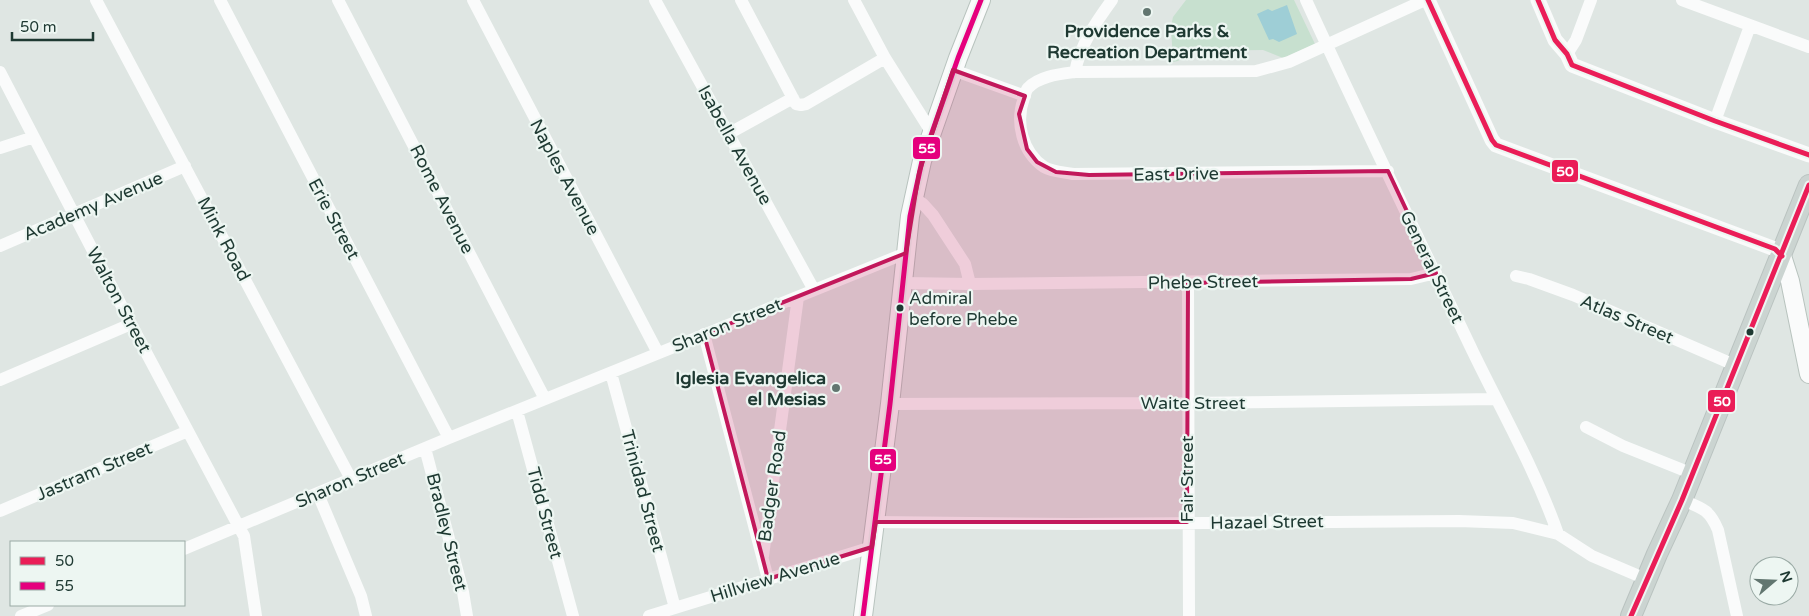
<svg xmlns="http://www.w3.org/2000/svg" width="1809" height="616" font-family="'Varela Round',sans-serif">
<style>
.green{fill:#c7e0cf}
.water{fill:#9eced6}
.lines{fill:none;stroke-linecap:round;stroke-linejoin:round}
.secondary-casing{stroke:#b8c3be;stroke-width:20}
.primary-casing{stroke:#bac3c0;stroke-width:22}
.minor{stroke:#fafbfb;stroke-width:12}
.tertiary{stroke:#fafbfb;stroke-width:15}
.secondary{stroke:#fafbfb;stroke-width:18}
.primary{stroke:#cbd4d1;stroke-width:20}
.bus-1-casing{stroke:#edf6f2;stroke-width:9}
.bus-2-casing{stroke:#edf6f2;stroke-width:9}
.bus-1{stroke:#ea1d57;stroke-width:5}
.bus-2{stroke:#e5007d;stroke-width:5}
.marked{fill:#c2185b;fill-opacity:0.2;stroke:#c2185b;stroke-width:4;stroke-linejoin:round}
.poi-dot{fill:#627670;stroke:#edf6f2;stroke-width:2}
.bus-dot{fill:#1e3932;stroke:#edf6f2;stroke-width:2}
.labels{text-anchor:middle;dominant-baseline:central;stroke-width:4.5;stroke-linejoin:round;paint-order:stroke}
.bus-label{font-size:17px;fill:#1e3932;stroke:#edf6f2;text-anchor:start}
.poi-label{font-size:18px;font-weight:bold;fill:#1e3932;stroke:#edf6f2}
.street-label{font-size:18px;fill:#1e3932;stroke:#edf6f2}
.line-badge{stroke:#edf6f2;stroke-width:2}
.badge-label{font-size:14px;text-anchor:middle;font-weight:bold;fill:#fff}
</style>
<rect width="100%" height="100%" fill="#dfe6e3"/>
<!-- green -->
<path class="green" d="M1186,0H1294L1315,44L1283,58L1263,50L1190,51L1178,61L1173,62L1171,26L1173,17Z"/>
<!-- water -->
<path class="water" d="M1287,5L1297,34L1279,42L1273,39L1269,40L1257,14L1268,9L1272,11Z"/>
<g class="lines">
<!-- secondary casing -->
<g class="secondary-casing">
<path id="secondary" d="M1782,256L1790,281L1809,374
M863,616L890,404L910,216L922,161L958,58L981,0"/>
</g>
<!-- primary casing -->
<g class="primary-casing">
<path id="primary" d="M1631,616L1657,554L1682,500L1809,185"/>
</g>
<!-- minor -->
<path class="minor" d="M96,0L351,479
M220,0L449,438
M338,0L545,399
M473,0L658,353
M655,0L814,290
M741,0L796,104L801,105L806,104L885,58
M854,0L885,58L932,133
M1306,0C1360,118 1417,235 1473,352C1502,412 1536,471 1558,534
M1682,0L1809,47
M1567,54L1576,40L1591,0
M953,70L1025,96
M0,72L131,324L239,527L244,536L256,616
M1075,72C1080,45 1096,22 1112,0
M1715,121L1750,26
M728,134L793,98
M0,148L34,137
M1388,171L1073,174C1063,172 1053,172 1044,167C1022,152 1015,122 1024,98C1025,95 1026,90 1028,88C1039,76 1060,74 1075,72L1256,71L1289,62L1425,0
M914,198L923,204L933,215L965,264L970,284
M0,246L185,166
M1516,276L1529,279L1573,295L1737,366
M903,283L970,284L1411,279L1436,273
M1188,283L1189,616
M704,334L768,579
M611,373L675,608
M0,380L131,324
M890,404L1187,403L1496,399
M517,411L573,616
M1586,427L1623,446L1693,474
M425,448L463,592L467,616
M318,494L361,596L366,616
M1682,500C1702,508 1709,509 1718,530L1737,616
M0,511L188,431
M876,522L1073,524L1459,521L1513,523L1558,534L1592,556L1646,579
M184,549L449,438L906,253
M763,556L798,297
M21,616L48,605
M649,616L872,547"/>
<!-- tertiary -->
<path class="tertiary" d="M1428,0L1492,140L1496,145L1775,249L1782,256
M1538,0L1555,40L1567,54L1572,65L1715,121L1809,155"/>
<!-- secondary -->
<use href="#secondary" class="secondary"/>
<!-- primary -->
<use href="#primary" class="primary"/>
<!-- bus-1 casing -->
<g class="bus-1-casing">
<path id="bus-1" d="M1428,0L1492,140L1496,145L1775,249L1782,256
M1538,0L1555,40L1567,54L1572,65L1715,121L1809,155
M1631,616L1682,500L1809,185"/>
</g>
<!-- bus-2 casing -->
<g class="bus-2-casing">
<path id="bus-2" d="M863,616L890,404L910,216L922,161L958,58L981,0"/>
</g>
<!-- bus-1 -->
<use href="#bus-1" class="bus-1"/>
<!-- bus-2 -->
<use href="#bus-2" class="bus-2"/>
</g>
<!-- marked area -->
<path class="marked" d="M953,70L1025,96L1019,114L1027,149L1037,162L1056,172L1089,175L1388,171L1436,273L1411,279L1188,283L1187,522H876L872,547L768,579L704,334L906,253L919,173Z"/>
<!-- markers -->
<g class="poi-dot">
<circle cx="1147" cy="12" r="5"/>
<circle cx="836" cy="388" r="5"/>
</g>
<g class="bus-dot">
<circle cx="900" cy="308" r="4.5"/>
<circle cx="1750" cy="332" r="4.5"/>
</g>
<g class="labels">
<!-- bus labels -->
<g class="bus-label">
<text x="909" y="298">Admiral<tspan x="909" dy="21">before Phebe</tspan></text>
</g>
<!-- poi labels -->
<g class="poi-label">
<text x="1147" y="31">Providence Parks &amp;<tspan x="1147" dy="21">Recreation Department</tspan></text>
<text x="826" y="378" text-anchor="end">Iglesia Evangelica<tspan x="826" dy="21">el Mesias</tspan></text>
</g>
<!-- street labels -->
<g class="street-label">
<text transform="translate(735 145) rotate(61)">Isabella Avenue</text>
<text transform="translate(1176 174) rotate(-1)">East Drive</text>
<text transform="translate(565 177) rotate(62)">Naples Avenue</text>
<text transform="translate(442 199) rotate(63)">Rome Avenue</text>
<text transform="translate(93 206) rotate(-23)">Academy Avenue</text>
<text transform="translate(334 219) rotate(62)">Erie Street</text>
<text transform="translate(224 239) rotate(62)">Mink Road</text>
<text transform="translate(1432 267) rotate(64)">General Street</text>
<text transform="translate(1203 282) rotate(-1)">Phebe Street</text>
<text transform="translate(119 300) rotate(62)">Walton Street</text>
<text transform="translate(1627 319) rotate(23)">Atlas Street</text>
<text transform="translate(727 325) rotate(-22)">Sharon Street</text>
<text x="1193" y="403">Waite Street</text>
<text transform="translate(94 471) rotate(-23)">Jastram Street</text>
<text transform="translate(1187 479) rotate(-90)">Fair Street</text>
<text transform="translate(350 480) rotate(-23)">Sharon Street</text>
<text transform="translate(772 486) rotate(-82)">Badger Road</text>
<text transform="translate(643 491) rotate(75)">Trinidad Street</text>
<text transform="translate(545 513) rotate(75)">Tidd Street</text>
<text transform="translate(1267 522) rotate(-1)">Hazael Street</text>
<text transform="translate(447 532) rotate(76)">Bradley Street</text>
<text transform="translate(775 577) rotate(-17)">Hillview Avenue</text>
</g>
</g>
<g class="line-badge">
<rect x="912" y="136" width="29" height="24" rx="5" fill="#e5007d"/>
<rect x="1551" y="159" width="28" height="24" rx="5" fill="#ea1d57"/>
<rect x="1707" y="389" width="29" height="24" rx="5" fill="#ea1d57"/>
<rect x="869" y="448" width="28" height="24" rx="5" fill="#e5007d"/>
</g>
<g class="badge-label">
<text x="927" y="153">55</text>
<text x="1565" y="176">50</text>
<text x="1722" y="406">50</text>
<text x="883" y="464">55</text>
</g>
<!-- legend -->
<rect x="10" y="541" width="175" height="65" fill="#edf6f2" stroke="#9aaaa5"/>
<rect x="20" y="557" width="25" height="8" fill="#ea1d57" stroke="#9aaaa5"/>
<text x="55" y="566" font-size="15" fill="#1e3932">50</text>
<rect x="20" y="582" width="25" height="8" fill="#e5007d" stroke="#9aaaa5"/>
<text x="55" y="591" font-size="15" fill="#1e3932">55</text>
<!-- north arrow -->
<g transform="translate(1774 581) rotate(71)"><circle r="24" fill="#edf6f2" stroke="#9aaaa5"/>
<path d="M0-4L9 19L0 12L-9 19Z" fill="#627670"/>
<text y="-8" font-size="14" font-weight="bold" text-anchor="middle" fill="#1e3932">N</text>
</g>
<!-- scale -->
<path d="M12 32v8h81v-8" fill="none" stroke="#1e3932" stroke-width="2.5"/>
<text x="20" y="32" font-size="15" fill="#1e3932" stroke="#edf6f2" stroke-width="4" paint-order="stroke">50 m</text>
</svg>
